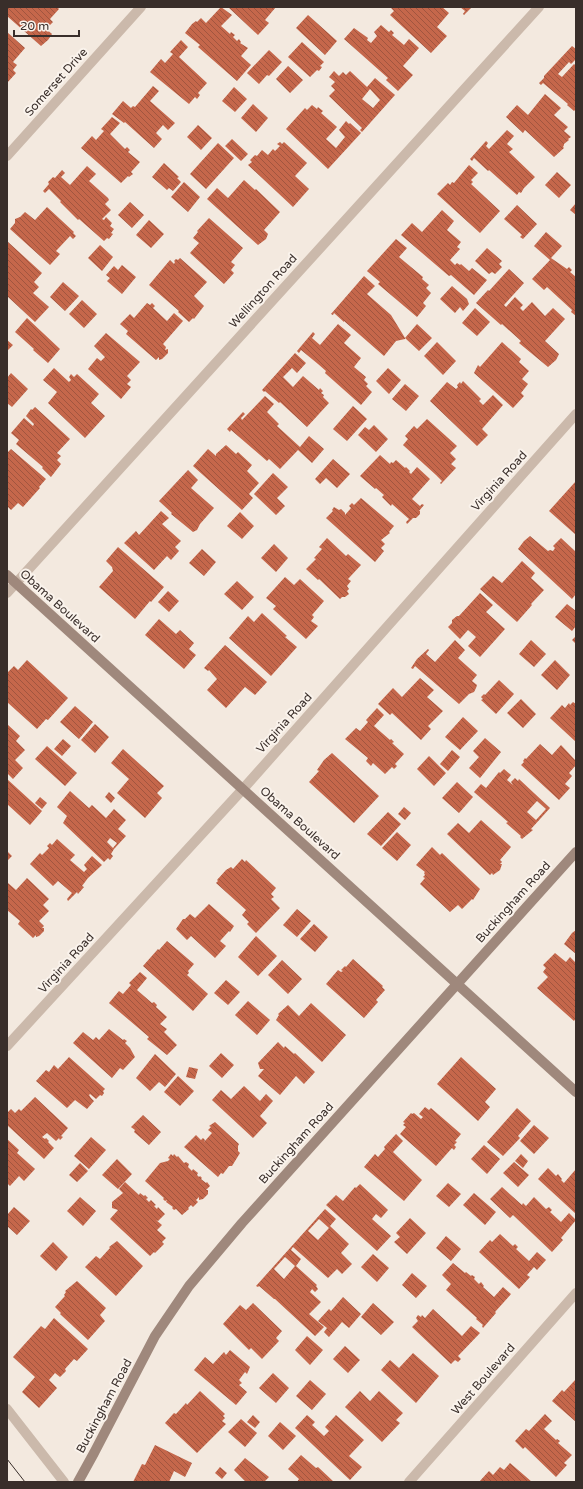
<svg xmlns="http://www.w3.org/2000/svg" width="583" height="1489" font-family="'Varela Round',sans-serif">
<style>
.building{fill:url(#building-back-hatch);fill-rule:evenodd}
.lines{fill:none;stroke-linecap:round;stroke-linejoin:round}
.street{stroke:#cbb9ab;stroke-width:10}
.secondary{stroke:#9f887c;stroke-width:10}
.tram{stroke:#392e2a;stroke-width:1}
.labels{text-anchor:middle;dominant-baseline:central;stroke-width:4;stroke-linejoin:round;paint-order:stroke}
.street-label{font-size:12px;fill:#392e2a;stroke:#faf3ec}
</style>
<defs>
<pattern id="building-back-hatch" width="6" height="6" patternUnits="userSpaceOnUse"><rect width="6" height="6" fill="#c5674b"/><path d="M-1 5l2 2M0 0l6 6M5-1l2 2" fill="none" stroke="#a1553f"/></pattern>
</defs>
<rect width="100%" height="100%" fill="#f3e9df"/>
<!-- building -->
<path class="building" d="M7,7H57L59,9L50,19L53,22L46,29L52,34L48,40L41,46L7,16Z
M221,7L232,15L221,26L230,34L231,32L235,35L233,37L237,41L239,39L241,42L240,43L248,48L241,56L251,65L237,81L198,47L200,45L185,33L192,24L196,21L197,22L201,18L206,23Z
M228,7H276L265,20L269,23L258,35Z
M392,7H442L449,13L437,27L447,36L431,53L390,15L394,11L391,8Z
M460,7H472L464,15L463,14L465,11Z
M308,15L337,41L325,55L296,28Z
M381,25L389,32L391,30L394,33L392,35L404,45L409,39L419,48L403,66L413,75L398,91L386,80L388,78L344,39L354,28L368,38L367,40L371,43L377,36L374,32Z
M7,32L25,48L13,62L17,65L13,70L16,73L7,83Z
M181,40L188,47L179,57L207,83L198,93L200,95L197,99L195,97L189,104L150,72L161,59L165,63L173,54L170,52Z
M302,42L324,62L320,66L322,67L319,71L317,70L310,77L288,57Z
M572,46L576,49V59L571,64L569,62L558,74L562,77L574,64L576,66V111L575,110L574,111L567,105L568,104L543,83L541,85L539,83L544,78V76Z
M269,50L282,62L269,76L267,75L259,84L247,73Z
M288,66L303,80L290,93L276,79Z
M334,71L339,76L343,72L346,75L350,71L367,87L375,78L395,95L362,132L360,130L362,128L329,96L335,90L331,86L335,82L329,77ZM370,89L380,100L373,108L362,99Z
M153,86L159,91L150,101L175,123L168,130L163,125L156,133L162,139L154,148L125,122L124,123L112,114L123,101L131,108L133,106L135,107Z
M234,87L247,99L235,112L222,101Z
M545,94L561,108L554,115L568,127L564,131L571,137L568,139L569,140L564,144V145L563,147L564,148L554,157L525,130L523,133L506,117L517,105L528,115Z
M253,104L268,118L256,132L241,118Z
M312,105L317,109L318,107L323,111L321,113L337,127L326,139L336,148L345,137L339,130L346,121L349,124L350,123L361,133L328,169L286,129L305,108L307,110Z
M112,117L120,123L110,134L125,149L127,147L130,150L128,152L140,162L131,172L133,174L129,177L128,176L121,183L81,148L92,136L96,140L104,131L101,129Z
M198,125L212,138L201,150L187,137Z
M507,130L514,136L507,144L513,149L509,152L535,177L524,188L521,193L519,192L517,195L489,170L488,171L474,158L472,161L470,159L486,141L488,143L486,146L489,149Z
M232,139L248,154L241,161L225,146Z
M280,142L282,144L284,142L307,163L295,176L309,189L293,207L248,165L252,162L250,160L255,155L257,156L262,150L268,155L273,149L275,151L280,146L277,144Z
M218,143L234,158L206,189L190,174Z
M164,163L179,177L177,178L181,182L173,191L169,188L167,190L152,177Z
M469,165L478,173L471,180L473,182L471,184L500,211L480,233L437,194L448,183L450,185L452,182L454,183Z
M87,166L96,174L89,181L108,198L109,200L105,204L111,210L102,219L104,220L106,217L112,223L110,226L114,229L111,233L113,234L109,239L107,238L104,241L79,219L78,220L60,202L61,201L49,189L45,193L43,191L49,184L48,182L53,177L55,178L62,170L65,173L61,177L70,185Z
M557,172L571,185L559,198L545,185Z
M244,180L255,190L256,189L280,212L264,230L268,234L266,239L258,245L207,199L217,188L228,198Z
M184,182L200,197L188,212L171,197Z
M130,202L144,215L132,228L118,215Z
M576,203V215L570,210Z
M517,205L537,224L523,239L520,237L522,235L504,219Z
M47,207L74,232L73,233L76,236L73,239L70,236L56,251L60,254L50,265L10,229L15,223V219L20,217L25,212L35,220Z
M442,210L454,221L447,230L461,242L457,247L460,249L450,260L455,265L457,263L460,265L461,264L469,271L472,268L487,280L474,295L451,275L449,276L401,235L412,223L422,232Z
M209,218L243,248L231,262L235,265L231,270L234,273L224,284L190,253L199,243L193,238L198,232L197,231Z
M149,220L164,234L151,248L136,235Z
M546,232L562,246L551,258L567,269L569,267L572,270L570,272L576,277V316L571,312L572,310L547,287L544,290L532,279L550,260L534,246Z
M396,239L407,248L399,257L423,277L422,279L429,285L426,288L431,293L423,303L426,306L417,317L378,284L380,282L367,271Z
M7,241L42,273L34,282L39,287L33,293L49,307L35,322L7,296Z
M100,245L113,257L102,271L88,258Z
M487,248L502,261L499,264L502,267L495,274L492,272L489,274L475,261Z
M180,258L207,282L194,296L204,306L194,319L193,318L189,322L178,312L179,311L149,285L170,260L174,264L175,262L174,261L176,259L178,260Z
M122,265L136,277L122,294L107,281L110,278L106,275L114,266L118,270Z
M509,269L524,283L504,305L506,307L515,297L523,305L520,308L523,311L532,302L545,316L553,308L565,319L545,341L559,354L556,360L548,367L519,343L521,341L502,324L501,325L476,303L488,290L489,291Z
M364,276L375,286L367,294L391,315L405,338V339L396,341L384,356L344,321V322L334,313L333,315L331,314Z
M63,282L79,296L65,311L50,297Z
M452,286L467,299L469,304L463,311L460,307L455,313L440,299Z
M82,300L97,314L84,328L69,314Z
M147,303L150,305L152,303L155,306L153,308L167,321L174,313L183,321L163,344L166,347L165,350L168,349V353L162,359L159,360V357L156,360L126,334L128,331L120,324L130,314L134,318Z
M475,308L490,322L477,336L462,323Z
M27,318L60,349L48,363L33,350L34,349L15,332Z
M338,324L351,335L344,343L361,358L354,367L366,377L364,380L368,384L366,386L372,392L361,405L325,373L326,371L318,364L301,350L299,353L297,351L313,332L315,334L312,338L320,345Z
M417,324L432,338L419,351L405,338Z
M106,333L140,362L127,376L131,380L127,384L131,387L121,399L88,369L97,358L101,361L105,357L94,346Z
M7,340L13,345L7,351Z
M437,342L456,361L443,375L424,356Z
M502,342L521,359L519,362L529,371L522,379L528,384L521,393L524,396L513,408L474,373L478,365L480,367Z
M295,353L306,363L297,373L292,368L283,377L293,387L303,376L319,390L320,388L323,391L321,393L324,395L323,397L329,403L307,427L280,402L279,403L265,391L264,392L262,390Z
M54,368L69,382L71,380L69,377L71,374L74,377L77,374L99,394L91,403L105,416L85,438L48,403L57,392L43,380Z
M388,368L401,380L389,394L376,381Z
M11,373L28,389L12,407L7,403V378Z
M463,381L481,399L479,401L483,405L493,395L503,405L482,429L488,435L477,446L430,401L447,382L456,389L458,387L457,385L460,382L461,384Z
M405,384L419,396L406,411L392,399Z
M265,396L274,404L267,412L279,424L277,426L300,447L309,436L324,449L312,463L298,450L280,469L269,459L267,461L231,430L230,432L227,429L243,412L245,414L241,418L242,420Z
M353,406L367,419L347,441L333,429Z
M35,407L70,439L57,453L61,456L57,460L61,464L51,477L42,468L43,467L16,444L19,440L11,433L24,418L33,426L34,424L26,416L31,409L32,410Z
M427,419L457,446L450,453L456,459L451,464L456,468L441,484L440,483L442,481L436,475L403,445L408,439L405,436L414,426L417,429Z
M374,425L388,439L376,452L358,435L365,427L369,430Z
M226,445L236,454L238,452L252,465L247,471L259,483L249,494L253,498L242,510L193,466L208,449L216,456V454Z
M11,449L46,479L39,487L40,488L23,507L18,503L11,510L7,506V453Z
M380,455L390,464L391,462L393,463L396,460L405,468L406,467L410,471L409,472L411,474L417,467L430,479L412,499L420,506L422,504L424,505L419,511H420V514L416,518H413L407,524L406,522L409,519L392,504L391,506L382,497L384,495L376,488L375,489L360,476Z
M333,459L350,474L337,488L326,478L320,484L315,479Z
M188,470L198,480L191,488L214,508L200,524L197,530L193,532L171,514L172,513L159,501Z
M273,473L288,487L277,498L285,506L276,515L254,494Z
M576,481V535L549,511Z
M361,498L394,526L389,532L390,533L381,540L385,544L381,548L384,551L375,562L326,518L333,511L332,510L334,507L339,510L341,509L345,513V515L351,508L349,506L352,503L354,505Z
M161,511L169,518L162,524L181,541L175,547L179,551L171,560L167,556L154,570L124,543L136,531L139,535Z
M240,512L254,526L242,539L227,526Z
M530,536L548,551L550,550L553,551L555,548L553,546L561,538L576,552V594L572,599L518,549L524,541Z
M327,538L346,556L348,554L361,565L348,579L351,581L347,586L349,589L347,591L349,594L345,597H342L340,599L319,579L318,580L306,569L316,559L314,558L322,549L319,547Z
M274,544L288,558L276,572L261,558Z
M118,547L164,587L151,602L150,601L135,619L99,587L113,571L112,567L106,561Z
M202,549L216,562L204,576L189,563Z
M522,561L535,573L531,578L544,590L531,604L532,605L517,622L480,589L493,576L502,583Z
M285,577L294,585L300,579L324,601L312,615L314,617L311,621L318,626L306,639L273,609L276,606L266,598Z
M237,581L254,597L242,610L224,594Z
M168,591L179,601L169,612L158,602Z
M480,593L493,605L486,612L505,629L480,657L468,646L476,637L468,630L460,639L448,627L452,623V620L457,616H459Z
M567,604L576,611V626L572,631L555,617Z
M262,613L287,636L285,637L297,647L271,676L229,638L248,616L254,622Z
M159,619L176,634L180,630L194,643L189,649L196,655L184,669L145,635Z
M576,636V644L572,640Z
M455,640L465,650L458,658L477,675L472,681L477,685L476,688L474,692L469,694L459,704L415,666L413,669L411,668L417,659L428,649L429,650L426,654L435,662Z
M531,640L546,654L534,667L519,654Z
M225,645L267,682L255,695L245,687L226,708L207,690L217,679L209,670L208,671L204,668Z
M27,660L68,698L48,720L46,719L37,729L7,702V673L14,666L18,670Z
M555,660L570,675L557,690L541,675Z
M420,678L434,690L427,697L443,711L428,726L431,729L421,740L392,713L390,715L378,704L393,688L402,697Z
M499,680L514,694L496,714L481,700L483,699L481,697L484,694L485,695Z
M521,699L536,714L523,728L507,713Z
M573,702L576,704V742L550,718L562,705L565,708L569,703L570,705Z
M75,706L93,722L79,739L60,722Z
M377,708L384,715L374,726L390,740L391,739L394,742L392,743L404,754L395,764L397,766L394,769L392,767L385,774L373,763L371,766L366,761L368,758L345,739L356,728L360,731L368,722L366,720Z
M463,717L478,731L460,750L445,737Z
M7,724L20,736L16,741L25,750L15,760L23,768L13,779L7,773Z
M95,724L109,737L95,753L81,740Z
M485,738L501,752L480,778L469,768L479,757L473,751Z
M63,739L71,746L62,756L54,749Z
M540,744L552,755L561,745L576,761V765L569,773L572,776L565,784L570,788L559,800L521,765L524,762L523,761L525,758L526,759Z
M47,746L77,773L65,786L35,759Z
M123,749L164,786L157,793L162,798L145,818L117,793L129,779L111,763Z
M452,750L460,757L448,771L440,764Z
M332,753L379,796L354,823L309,782L319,771L317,770L324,760Z
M429,756L446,773L434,786L417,769Z
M504,769L511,775L507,780L513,785L511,782L515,778L518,781L519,779L550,808L531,829L533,830L522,839L520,837L521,836L506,823L508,822L474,792L481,784L486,788L499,772L500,773ZM537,801L546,809L536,820L527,812Z
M7,779L42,811L30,825L7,804Z
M457,782L473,797L459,813L442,798Z
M70,791L89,808L92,805L106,818L114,809L126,820L118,829L126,836L114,849L111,854L113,856L110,860L108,858L104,862L63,823L67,816L57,807ZM110,838L117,843L113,848L107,842Z
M109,792L115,798L111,803L105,797Z
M40,797L47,803L42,809L35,803Z
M404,807L411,813L405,820L398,814Z
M388,812L401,824L381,846L367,834Z
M481,820L511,847L500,860L502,862L500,864H502L500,870L493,875L492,873L490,875L447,834L458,823L469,833Z
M397,832L411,845L397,861L382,848Z
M57,839L75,855L70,860L84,872L87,869L84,865L92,856L102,865L88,878L82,886L84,887L78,894L77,892L68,901L67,899L72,893L58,881L53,886L30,864L40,853L42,855L49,848L47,846L50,843L52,845Z
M432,847L440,855L442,853L480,889L473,900L472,899L462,909L458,905L450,912L420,884L425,878L423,877L425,875L424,873L425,872L416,865Z
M7,851L12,856L7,861Z
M242,859L245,862L246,860L276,888L271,894L274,897L271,899L280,908L256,933L247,924L249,922L242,915L246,910L216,883L218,881L217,880L226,870L231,867L233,869Z
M27,878L49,899L43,905L49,911L39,921L44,926L42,928H44V931L39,936L36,937V935L33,938L18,924L20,921L7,910V884L8,883L16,890Z
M209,904L234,926L230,932L229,931L220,941L226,946L215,958L191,936L187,940L176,929L183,919H185L190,914L195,918Z
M297,909L311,921L297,937L283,925Z
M314,924L328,937L315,952L300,939Z
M576,930V954L564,944L572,933Z
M256,936L277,956L258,976L238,957Z
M167,941L194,964L188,971L189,973L187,975L208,994L193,1011L143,966L158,949L159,950Z
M555,953L566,962L570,957L576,963V1018L574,1021L537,988L548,977L543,972L546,968L543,965Z
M353,959L383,986L382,987L385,990L376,1000L378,1002L364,1018L326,984L338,970L341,972L343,971L341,970L345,966L346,967Z
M282,960L302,979L288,994L268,975Z
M140,972L147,978L137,990L152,1003L154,1002L157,1005L156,1007L167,1017L160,1024L167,1029L164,1032L177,1045L167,1055L147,1039L149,1037L109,1003L119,991L123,994L131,985L129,983Z
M226,980L240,992L228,1005L214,993Z
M248,1001L270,1020L257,1035L235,1015Z
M311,1003L346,1035L322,1062L276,1020L279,1015L278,1014L288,1005L299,1016Z
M109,1029L123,1040L124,1039L127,1041L125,1043L130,1048L135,1057L123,1070L120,1068L112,1078L73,1043L83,1032L93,1040L96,1037L99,1040Z
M278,1042L284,1048L285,1046L294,1054L295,1053L315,1072L304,1084L296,1076L280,1095L258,1076L264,1069H260L258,1063Z
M221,1053L234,1065L222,1078L209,1066Z
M155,1054L176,1074L165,1087L159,1082L150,1091L136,1078Z
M69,1057L105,1089L103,1091L104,1093L102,1096L100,1095L96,1099L90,1094L89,1095L91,1098L94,1101L87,1109L75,1100L67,1108L36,1081L46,1070L49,1072L54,1065L58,1069Z
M461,1057L496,1089L485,1102L490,1107L478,1121L437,1084Z
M189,1067L198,1069L195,1079L186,1077Z
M178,1076L194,1091L180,1106L164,1092Z
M244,1086L260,1101L266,1094L273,1101L260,1116L267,1123L253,1138L212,1100L221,1090L231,1099Z
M35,1097L68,1128L61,1136L63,1137L60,1140L59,1138L56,1141L47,1133L42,1137L45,1139L46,1138L49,1141L48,1142L54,1148L44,1159L7,1125V1113L11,1109L15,1113L19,1109L21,1111Z
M425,1107L429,1110L431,1108L461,1134L455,1141L457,1142L454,1145L456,1147L454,1150L452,1148L436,1166L400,1134L406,1127L403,1125L405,1123L403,1122L411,1113L412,1114L414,1113L421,1119L423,1117L419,1114Z
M517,1108L531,1121L518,1136L520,1138L503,1156L487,1142Z
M143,1115L161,1132L149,1145L134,1132L135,1130L131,1127Z
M215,1122L239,1144L238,1146V1151L240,1153L232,1166H229L223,1174L221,1173L218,1177L184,1147L196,1135L201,1140L203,1138L205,1140L204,1142L212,1133L208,1130L211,1127L209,1126Z
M534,1125L549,1138L534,1154L520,1141Z
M396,1134L403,1141L393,1152L422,1180L404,1201L364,1167L375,1154L378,1157L385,1149L384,1147Z
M91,1137L106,1150L89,1169L74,1156Z
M7,1139L19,1150L17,1153L35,1169L24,1181L19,1176L10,1186L8,1184L7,1185Z
M484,1145L500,1159L487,1174L471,1159Z
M171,1154L173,1156L174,1154L177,1157L178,1156L184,1163L186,1162L189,1164L188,1167L192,1171L193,1169L198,1173L197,1175L199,1177L200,1176L202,1178L201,1179L206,1183L207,1182L210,1186L206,1190H208V1194L203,1199L199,1200V1197L196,1200L198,1202L193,1207L191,1205L188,1208L189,1209L182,1215L176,1209L174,1210L172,1208L173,1207L166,1202L167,1200L165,1201L163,1199L164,1198L145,1181L160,1163L168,1161L170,1159L168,1158Z
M521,1154L528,1161L523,1168L515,1161Z
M117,1159L132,1174L118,1189L102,1175Z
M514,1162L529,1175L518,1187L503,1173Z
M80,1163L88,1171L77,1182L69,1175Z
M548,1168L556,1176L558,1174L562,1179L561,1180L564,1183L576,1169V1214L538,1179Z
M125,1182L139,1195L140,1193L144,1196L145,1195L148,1198L146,1199L149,1202L151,1200L156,1205L154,1206L157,1209L158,1207L165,1214L158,1221L156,1220L162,1225L157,1230L166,1238L162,1242L164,1244L155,1253L154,1252L150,1256L110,1219L118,1210L112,1208V1202L123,1193L119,1189Z
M448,1183L461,1194L449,1207L436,1196Z
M360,1184L388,1210L381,1218L376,1214L372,1219L391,1236L377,1251L326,1205L336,1195L343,1201L355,1187L356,1188Z
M502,1187L522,1205L523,1203L526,1206L534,1197L546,1209L549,1207L552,1210L550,1212L561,1222L569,1213L576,1220L561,1238L563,1240L552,1252L513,1215L510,1218L490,1199Z
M474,1193L496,1212L485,1225L463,1205Z
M80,1197L96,1211L83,1226L67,1211Z
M14,1207L30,1221L17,1235L7,1226V1215Z
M325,1209L336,1219L330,1226L349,1244L341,1253L352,1264L342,1274L337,1269L328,1278L293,1247L291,1250L301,1259L296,1266L317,1285L316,1286L318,1289L315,1292L312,1289L310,1292L321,1302L309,1314L324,1327L315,1336L275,1299H274L259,1286L258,1287L256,1286ZM319,1219L329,1228L318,1240L308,1231ZM285,1257L295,1266L284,1279L274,1269Z
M410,1218L426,1233L407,1254L394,1242L400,1237L396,1233Z
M500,1234L513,1246L515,1244L518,1247L516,1249L529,1261L537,1252L546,1260L537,1270L534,1267L527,1275L530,1277L519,1289L479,1252L490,1240L492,1242Z
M446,1236L461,1249L451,1261L436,1248Z
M117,1241L143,1266L116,1296L85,1267L96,1256L100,1259L110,1248L109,1247Z
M53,1242L68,1257L56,1271L40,1256Z
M373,1254L389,1268L377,1282L361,1267Z
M453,1263L465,1273L466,1272L471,1276L472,1275L475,1277L474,1279L479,1284L481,1282L484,1286L483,1287L494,1297L503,1287L511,1294L495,1312L496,1313L483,1328L482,1326L483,1325L476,1319L477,1318L446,1290L451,1284L442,1275Z
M412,1273L427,1286L416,1298L402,1285Z
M77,1281L106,1308L100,1315L105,1321L88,1340L60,1314L61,1313L55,1307L65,1296L64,1295L66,1292L65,1291Z
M343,1297L361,1314L349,1328L342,1322L329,1337L324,1332L327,1328L318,1321L329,1309L331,1311Z
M253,1303L282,1331L276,1338L279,1341L262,1359L251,1348L249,1350L223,1324L240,1305L246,1310Z
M373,1303L394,1322L381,1335L361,1317Z
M433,1309L462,1336L471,1326L480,1333L458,1356L461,1359L458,1362L455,1360L451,1364L412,1327L418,1321L416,1318L418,1315L421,1317L422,1315L425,1318Z
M54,1318L88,1349L77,1361L74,1359L65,1369L66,1371L60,1377L55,1373L49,1380L57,1388L39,1408L22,1392L35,1377L13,1357L41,1326L45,1329Z
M307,1336L323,1350L310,1365L295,1350Z
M345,1346L360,1360L348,1373L333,1359Z
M230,1350L250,1367L247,1374L245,1372L239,1380L242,1383L239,1385L247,1392L236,1405L194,1370L205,1357L213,1364L224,1352L226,1355Z
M413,1353L439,1376L416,1403L381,1370L390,1360L399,1368Z
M273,1373L289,1388L276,1403L259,1388Z
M576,1379V1422L552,1401L562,1390L564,1392Z
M310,1380L326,1394L312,1410L296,1396Z
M200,1391L225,1414L223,1416L225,1418L222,1421L226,1424L197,1453L165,1423L174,1413L176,1414L186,1403L187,1405Z
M360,1391L370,1401L379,1391L403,1413L396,1420L400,1423L382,1442L345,1407Z
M545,1414L552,1421L544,1429L556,1440L557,1439L560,1441L558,1443L572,1455L564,1463L567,1465L556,1477L525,1447L523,1449L515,1441L526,1429L529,1431Z
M253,1415L260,1422L255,1428L247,1422Z
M307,1415L315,1422L312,1425L324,1436L329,1431L325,1427L336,1415L364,1440L349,1456L362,1467L350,1480L295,1428Z
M241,1419L257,1433L245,1447L228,1432Z
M280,1422L296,1436L283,1450L268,1436Z
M155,1445L192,1463L185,1477L174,1471L169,1482H133L142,1464L145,1465Z
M301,1455L316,1468L318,1467L334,1482H297L299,1479L288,1469Z
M245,1458L269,1477L264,1482H246L234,1470Z
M510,1463L532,1482H479L489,1471L493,1475L500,1467L504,1470Z
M220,1467L227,1473L222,1479L215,1473Z"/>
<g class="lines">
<!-- street -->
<path class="street" d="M7,156L141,7
M7,593L539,7
M7,1046L243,789L576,414
M7,1409L64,1482
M409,1482L576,1293"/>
<!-- secondary -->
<path class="secondary" d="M7,575L576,1092
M78,1482L94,1453L155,1336L189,1286L242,1223L576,852"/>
<!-- tram -->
<path class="tram" d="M7,1459L25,1482"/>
</g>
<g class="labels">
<!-- street labels -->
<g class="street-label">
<text transform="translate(56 82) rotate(-48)">Somerset Drive</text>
<text transform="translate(263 291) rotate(-48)">Wellington Road</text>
<text transform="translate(499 481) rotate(-48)">Virginia Road</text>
<text transform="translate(60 606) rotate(42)">Obama Boulevard</text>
<text transform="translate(284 723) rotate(-48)">Virginia Road</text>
<text transform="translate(300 823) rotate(42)">Obama Boulevard</text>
<text transform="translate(513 902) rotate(-48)">Buckingham Road</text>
<text transform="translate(66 963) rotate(-48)">Virginia Road</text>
<text transform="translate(296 1143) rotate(-48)">Buckingham Road</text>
<text transform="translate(483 1379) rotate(-49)">West Boulevard</text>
<text transform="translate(104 1406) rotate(-62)">Buckingham Road</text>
</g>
</g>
<!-- border -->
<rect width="583" height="1489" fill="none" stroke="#392e2a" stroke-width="16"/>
<!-- scale -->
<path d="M14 30v6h65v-6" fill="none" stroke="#392e2a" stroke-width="2"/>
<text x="20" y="30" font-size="12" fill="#392e2a" stroke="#faf3ec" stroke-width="3" paint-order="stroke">20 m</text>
</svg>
